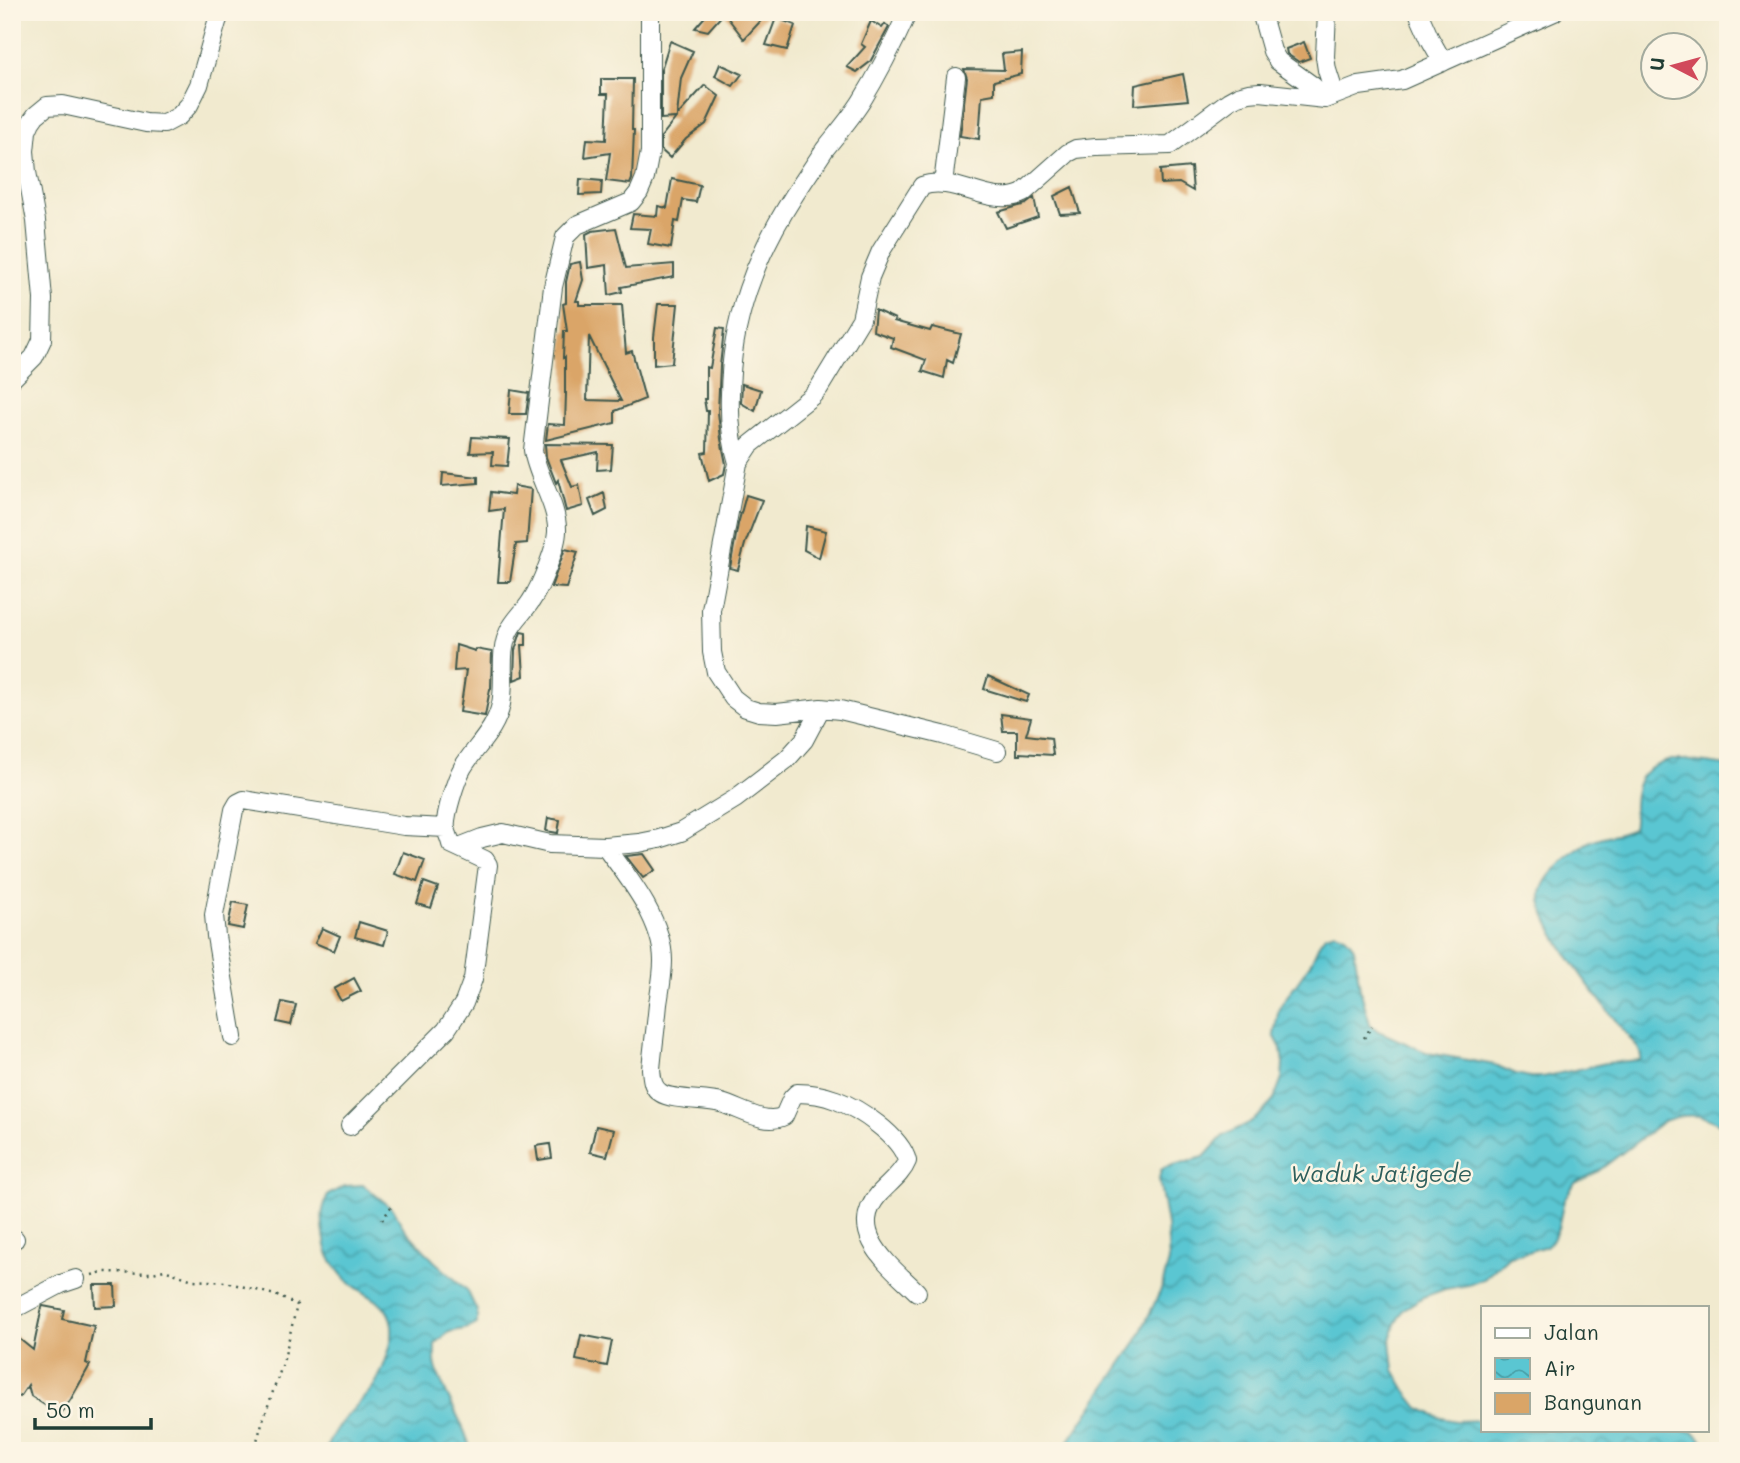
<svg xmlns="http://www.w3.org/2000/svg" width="1740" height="1463" font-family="Mali,sans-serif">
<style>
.water{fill:url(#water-waves);stroke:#3c8283;stroke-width:2}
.building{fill:#daa567;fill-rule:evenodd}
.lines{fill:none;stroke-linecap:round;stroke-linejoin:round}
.minor-casing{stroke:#3e574b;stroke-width:20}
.path{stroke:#3e574b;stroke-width:2.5;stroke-dasharray:2 5;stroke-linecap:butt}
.minor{stroke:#fff;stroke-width:18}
.labels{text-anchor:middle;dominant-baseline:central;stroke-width:5;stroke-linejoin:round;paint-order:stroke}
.water-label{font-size:23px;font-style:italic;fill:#2e5f5c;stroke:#fcf5e5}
</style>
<defs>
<pattern id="water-waves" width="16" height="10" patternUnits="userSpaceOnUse" patternTransform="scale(1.75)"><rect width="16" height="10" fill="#5ac6d2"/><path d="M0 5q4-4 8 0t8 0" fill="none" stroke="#4aa2ab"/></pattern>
</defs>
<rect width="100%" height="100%" fill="#fcf5e5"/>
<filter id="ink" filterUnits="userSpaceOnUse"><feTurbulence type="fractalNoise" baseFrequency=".0143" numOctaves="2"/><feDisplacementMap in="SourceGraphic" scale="14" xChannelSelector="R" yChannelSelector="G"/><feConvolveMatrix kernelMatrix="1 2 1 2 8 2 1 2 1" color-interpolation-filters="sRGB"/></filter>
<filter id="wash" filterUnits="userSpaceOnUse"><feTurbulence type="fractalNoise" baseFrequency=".00686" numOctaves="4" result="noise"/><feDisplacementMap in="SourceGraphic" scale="28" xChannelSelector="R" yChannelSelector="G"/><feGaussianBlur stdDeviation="1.57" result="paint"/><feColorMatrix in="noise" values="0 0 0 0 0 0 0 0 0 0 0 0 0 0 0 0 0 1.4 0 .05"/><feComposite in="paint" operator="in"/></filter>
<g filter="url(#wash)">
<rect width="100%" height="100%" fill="#f1eacf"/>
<!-- water -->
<path class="water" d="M1671,760H1684L1728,766V906C1714,922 1717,935 1728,951V1131C1708,1113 1688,1112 1664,1121L1597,1172L1575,1183L1564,1200L1558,1228L1553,1240L1546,1246L1527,1252L1509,1256L1484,1279L1468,1285L1445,1289L1423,1297L1404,1309L1395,1324L1391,1340L1394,1370L1408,1394L1419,1408L1441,1418L1456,1421L1483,1420V1430H1685L1694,1432L1713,1451H1062L1136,1342L1161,1290L1169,1261L1167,1225L1159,1179L1161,1170L1166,1167L1204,1157L1223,1136L1251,1122L1263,1112L1274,1099L1282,1078L1283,1064L1281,1048L1274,1035L1279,1008L1310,964L1320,942L1325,935L1335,932L1344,935L1350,941L1354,948L1360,989L1370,1024L1378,1031L1428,1053L1495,1065L1516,1074L1530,1077H1543L1606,1063L1640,1060L1641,1055L1638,1048C1616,1021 1537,927 1541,894C1542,884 1550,875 1557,867C1564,860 1582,845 1591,841C1604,835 1620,835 1633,828C1635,821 1634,813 1634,805C1635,777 1645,767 1671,760Z
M363,1185L393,1209L403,1227L434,1261L467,1290L477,1311V1324L469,1328L449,1332L435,1344C435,1352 434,1360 436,1367C444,1396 464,1421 471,1451H326C332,1425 358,1407 373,1387C381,1376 390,1351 392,1337C396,1297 362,1299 342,1275C337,1269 331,1260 328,1253C325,1244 321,1219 323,1210C324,1205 326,1200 328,1195L345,1186Z"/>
<g id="blocks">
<!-- building -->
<path class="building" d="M709,12H769L744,39L724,13L708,31L695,28Z
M776,18L795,25L787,50L766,45Z
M871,21L882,28L885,24L889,27L870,62L857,72L847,67L865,47L861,44Z
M670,41L693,51L681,78L677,116L705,85L719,96L706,124L686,139L670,158L661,150V137L676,118L661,119V70Z
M1304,42L1310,58L1299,62L1287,54L1286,49Z
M1022,52L1021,74L994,81V94L982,96L979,139L960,136L967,78L964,69L1004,70L1002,54Z
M720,64L742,74L733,86L715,76Z
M1183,74L1188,100L1134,105L1135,85Z
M601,79H633L632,130H634L632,179L630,184L606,181L610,153L585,157L587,139L606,140L608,94H601Z
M1191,167L1193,191L1179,183L1161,184L1160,170Z
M580,179L602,181L601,194L579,195Z
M672,179L700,185L696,202L683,200L679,222L675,221L671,248L648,244L651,229L630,228L633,214L657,216L658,206L667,208Z
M1072,187L1080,213L1060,214L1054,196Z
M1034,198L1038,217L1006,228L998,212L1026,204Z
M616,228L626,268L674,264V277L621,287L622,292L609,295L607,265L588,268L586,234L592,231Z
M580,262L583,280L576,301H579V305H622L626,353L632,351L645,399L615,411V423L546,440L548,424L565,425L566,393H565V357L563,358L564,331H567L563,304L566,303V282L570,264ZM589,336L621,401L587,400Z
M658,304H678L672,363L654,365V337Z
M875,310L895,319L894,321L930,331L932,327L961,334L953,363L947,360L944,378L922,371L926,360L891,347L893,338L873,331Z
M717,328L724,329L720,366L718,412L721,439L726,464L724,474L709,481L702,453L707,452L708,411H706L704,399H706V367L710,368Z
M742,384L761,390L755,411L741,403Z
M511,390L529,393L526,414H509Z
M472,437L510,439L507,466L492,465L493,452L470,453Z
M545,444L613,445L611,469L597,470L598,452L561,460L572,487L579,485L583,506L566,511L558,480L556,483L546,457Z
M443,473L478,477V483L442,486Z
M514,486L531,489L527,543L516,544L510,582H498L504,509L489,511L491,492L513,495Z
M604,493L607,510L595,516L589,500Z
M746,495L762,500L745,544L738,570L730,568L738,524Z
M806,526L826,531L819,558L804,550Z
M565,549L578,552L566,588L551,587Z
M521,632L526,633V645H522L524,676L514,680L515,650Z
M456,645L475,651L476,649L492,652L491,688L490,689L485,716L460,712L466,670L454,671Z
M988,676L1029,695L1026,702L984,689Z
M1001,714L1031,718L1026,735L1051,738L1053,755L1020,753V755H1017V731H1003Z
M548,818L560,820L558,833L546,831Z
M403,852L425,860L417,882L395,874Z
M644,854L655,870L643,878L626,856Z
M424,882L438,887L431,908L417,904Z
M233,902L248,905L243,929L228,926Z
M359,922L388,931L384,945L355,937Z
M322,928L340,936L334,951L315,943Z
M354,978L361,991L341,1001L334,989Z
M282,1002L296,1005L291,1025L277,1022Z
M596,1126L614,1130L607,1156L590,1152Z
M550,1144L552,1158L538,1160L536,1146Z
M94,1285H115L116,1306L95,1307Z
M43,1306L64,1310L62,1319L94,1326L86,1363L90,1365L71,1399L60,1415L31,1396L28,1385L20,1397L12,1392V1333L33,1350L42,1307Z
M581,1335L612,1341L607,1366L576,1360Z"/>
</g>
</g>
<g filter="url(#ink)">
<use href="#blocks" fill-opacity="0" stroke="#3e574b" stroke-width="2"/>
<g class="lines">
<!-- minor casing -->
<g class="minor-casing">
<path id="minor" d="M1261,12L1272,51L1278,61L1313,86L1325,99
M1327,12L1325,57L1327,70L1335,95
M1418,12L1430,39L1443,62
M943,184L956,77
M12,379L34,357L42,340L43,299L36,221L27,172L25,151L27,131L31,122L36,115L47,106L63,105L146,123L164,124L179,116L189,105L199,85L217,22L221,12
M738,463C731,440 729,419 730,394C731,320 755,256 795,194C805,179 815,164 825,149C837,134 850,119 861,102C879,73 894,43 908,12
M997,751L943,735L840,710L821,708L777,713L759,712L746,708L733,698L716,672L712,652L711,610L738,463L750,445L812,396L819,388L861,319L870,277L881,251L922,186C955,174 990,209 1023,193L1068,153L1076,149L1096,147L1170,145L1229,101L1238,96L1249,93L1260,92L1325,99L1359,86L1402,80L1554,12
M605,846C628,877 663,920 663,961C663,975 660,990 658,1004C656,1026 653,1047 651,1069C652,1078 652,1088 661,1093C671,1100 706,1099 721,1103C740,1108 765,1126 784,1116L792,1098L797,1093C810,1093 823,1095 836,1100C858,1108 901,1136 907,1161C902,1174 889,1183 879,1194C845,1233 891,1266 917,1292
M459,847L482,838L503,833L550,844L605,846L639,843L659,839L681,832L735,799L787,759L804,740L821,708
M233,1037L216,936L214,915L234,810L238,803L244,800L404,826L446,828
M350,1126L446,1030L464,1003L473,979L488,865L485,860L451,844C450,839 447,833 446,829C444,816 456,779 463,767C476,746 496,730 501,704C506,679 498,654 509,631C515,619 524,612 531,601C540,588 557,546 557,531C558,506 537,477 533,450L553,287L565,237L577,225L631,202L639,192L645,178L650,152V12
M12,1238L15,1239
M12,1310L61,1284L76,1279"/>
</g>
<!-- path -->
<path class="path" d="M1364,1038L1372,1026
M382,1220L391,1207
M92,1275L103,1272L153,1273L164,1270L193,1280L226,1282L275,1295L297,1305L283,1363L263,1420L254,1451"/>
<!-- minor -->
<use href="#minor" class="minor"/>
</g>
</g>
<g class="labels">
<!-- water labels -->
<g class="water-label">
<text x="1381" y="1173">Waduk Jatigede</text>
</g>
</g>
<!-- margin -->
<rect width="1740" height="1463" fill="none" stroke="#fcf5e5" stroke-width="42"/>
<!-- legend -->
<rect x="1481" y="1306" width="228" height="126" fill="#fcf5e5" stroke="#a4ab9e" stroke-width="2"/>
<rect x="1495" y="1328" width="35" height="10" fill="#ffffff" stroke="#a4ab9e" stroke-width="2"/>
<text x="1544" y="1340" font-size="21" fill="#1f3d34">Jalan</text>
<rect x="1495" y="1358" width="35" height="21" fill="url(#water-waves)" stroke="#a4ab9e" stroke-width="2"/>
<text x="1544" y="1376" font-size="21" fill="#1f3d34">Air</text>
<rect x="1495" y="1393" width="35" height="21" fill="#daa567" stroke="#a4ab9e" stroke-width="2"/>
<text x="1544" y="1410" font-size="21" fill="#1f3d34">Bangunan</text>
<!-- north arrow -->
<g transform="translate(1674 66) rotate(276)"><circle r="33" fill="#fcf5e5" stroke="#a4ab9e" stroke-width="2"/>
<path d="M0-5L12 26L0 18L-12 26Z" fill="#d1495b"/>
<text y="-10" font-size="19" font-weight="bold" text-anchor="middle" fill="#1f3d34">U</text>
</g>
<!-- scale -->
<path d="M35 1418v10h116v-10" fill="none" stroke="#1f3d34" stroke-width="3.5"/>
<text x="46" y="1418" font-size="21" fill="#1f3d34" stroke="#fcf5e5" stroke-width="5" paint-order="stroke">50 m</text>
</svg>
